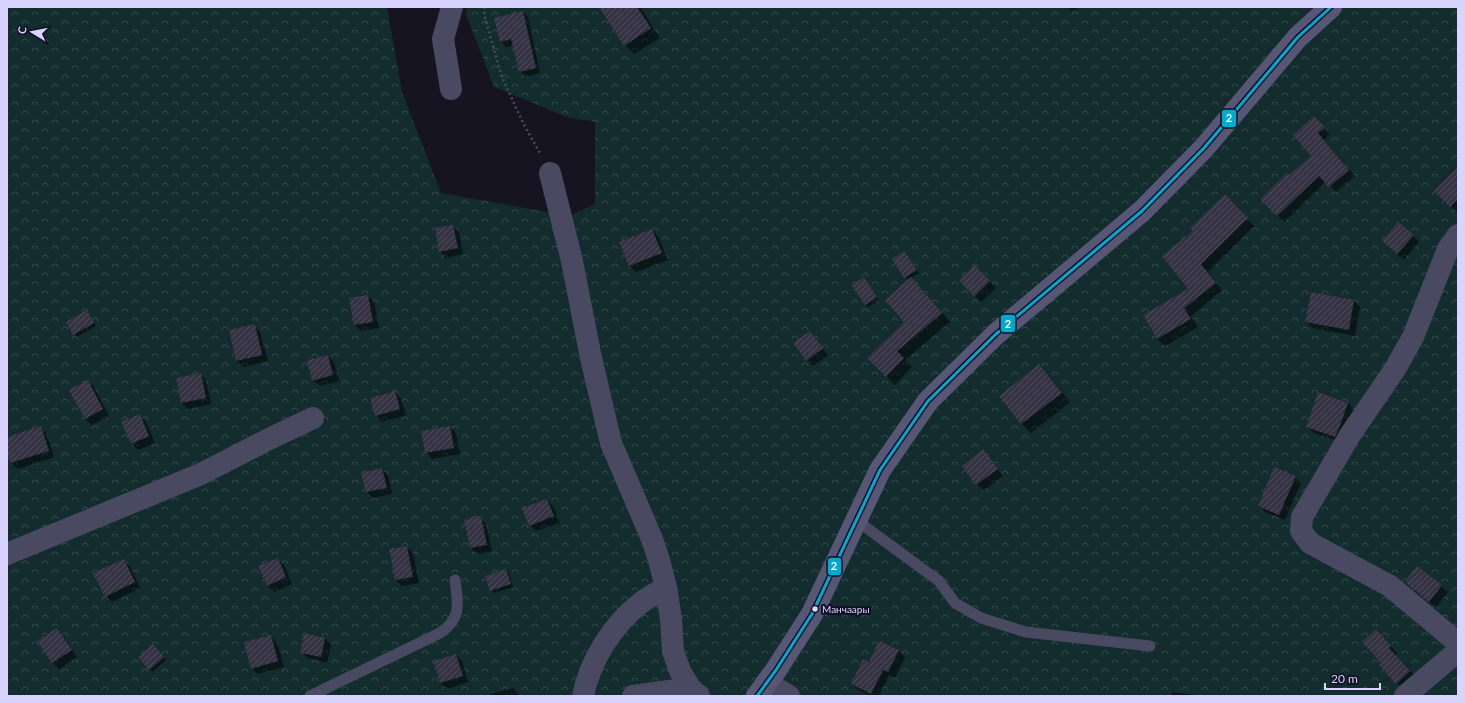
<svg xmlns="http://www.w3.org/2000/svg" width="1465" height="703" font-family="Lato,sans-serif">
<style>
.forest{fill:url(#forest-crowns)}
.shadow{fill:#0007}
.building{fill:url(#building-hatch)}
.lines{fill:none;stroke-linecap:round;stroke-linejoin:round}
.path{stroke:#44505f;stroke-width:2.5;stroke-dasharray:2 3;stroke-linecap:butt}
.service{stroke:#4a4962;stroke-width:11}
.minor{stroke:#4a4962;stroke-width:22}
.secondary{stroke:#575674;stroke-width:22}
.bus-1-casing{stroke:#130f26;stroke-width:6}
.bus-1{stroke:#00a9ce;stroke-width:3}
.bus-dot{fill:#d9d4ff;stroke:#130f26;stroke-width:1.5}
.labels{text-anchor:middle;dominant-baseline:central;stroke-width:4;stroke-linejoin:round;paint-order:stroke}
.bus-label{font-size:10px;fill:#d9d4ff;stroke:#130f26;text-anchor:start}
.line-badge{stroke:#130f26;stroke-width:1.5}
.badge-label{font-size:11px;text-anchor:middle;font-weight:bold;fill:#fff}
</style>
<defs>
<pattern id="forest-crowns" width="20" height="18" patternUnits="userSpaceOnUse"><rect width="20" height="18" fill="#132c2d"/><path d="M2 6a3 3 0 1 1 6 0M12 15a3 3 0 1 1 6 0" fill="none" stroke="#354a4c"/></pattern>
<pattern id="building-hatch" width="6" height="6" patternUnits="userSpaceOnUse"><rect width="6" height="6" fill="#343243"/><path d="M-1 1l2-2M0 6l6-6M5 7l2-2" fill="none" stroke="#514f5f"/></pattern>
</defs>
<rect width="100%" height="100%" fill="#161421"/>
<!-- forest -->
<path class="forest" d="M7,7H387L402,92L441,193L570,216L595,204V122L567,117L494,87L466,14L467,7H1069L1071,11L1081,7H1458V696H7Z"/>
<!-- shadow -->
<path class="shadow" d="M600,7H640L660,38L634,54L625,45Z
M523,12L528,17L540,73L525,77L520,71L514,45L506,47L501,41Z
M1320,123L1330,134L1324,140L1355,176L1336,192L1326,182L1284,222L1261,199L1313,156L1294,135Z
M1458,180V211L1457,212L1436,191Z
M1225,196L1254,226L1208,272L1222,290L1191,316L1198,327L1165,346L1157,339L1189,289Z
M453,226L459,232L463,254L446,258L440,251Z
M652,230L658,236L668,260L636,272L630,266L621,242Z
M1413,236L1419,242L1404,260L1389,247Z
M904,253L919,273L911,278L950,322L905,360L912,367L895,385L869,358L905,322L909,281L905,277Z
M975,267L996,288L981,302L960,281Z
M864,279L879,300L868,307L865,305Z
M368,296L374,302L379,328L361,331L355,325Z
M1354,301L1360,307L1355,336L1313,328L1306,322Z
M87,312L96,326L77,337L74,334Z
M254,325L260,332L268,361L243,367L237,361Z
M810,332L828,355L813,366L807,360Z
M328,356L334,362L339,381L320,386L313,380Z
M1039,365L1048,375L1070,402L1031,433L1022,424L1000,396Z
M200,374L206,380L211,404L188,409L182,403Z
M88,381L94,387L109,416L92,425L85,419Z
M395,392L401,399L406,415L382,422L376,415Z
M1319,393L1348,403L1354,410L1341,442L1314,433L1307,426Z
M140,415L146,422L155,443L138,450L132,444L123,423Z
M40,427L46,433L54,457L18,469L11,463L7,450V438Z
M450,427L456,433L460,454L432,459L426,453Z
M983,451L1003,476L983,491L963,466Z
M382,469L388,475L392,494L373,498L367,492L362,474Z
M1295,477L1301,483L1285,520L1265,512L1259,506Z
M547,500L553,506L560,523L536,531L530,525Z
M480,518L486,524L492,551L477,554L471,548Z
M407,547L413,553L419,583L402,586L396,580Z
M278,559L284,565L292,584L274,592L268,586Z
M124,560L130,566L140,588L112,602L105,596Z
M1417,567L1448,592L1436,608L1406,582Z
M506,570L509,573L513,587L494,593L491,590Z
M57,629L63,636L77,657L59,669L53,663L39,642Z
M270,636L277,642L284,667L258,674L252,668Z
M1382,637L1397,653L1395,655L1416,677L1403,689L1397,683L1383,663Z
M325,638L331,645L327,663L308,658L301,652Z
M879,642L899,651L905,657L895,678L889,675L879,696H870L858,690L852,684L869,664Z
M156,648L166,660L152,672L150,669Z
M456,655L462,661L468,682L447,689L440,682Z
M513,688L520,696H491L490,694Z
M1172,692L1204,696H1171Z"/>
<!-- building -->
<path class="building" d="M599,7H637L651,28L624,46Z
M523,11L536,68L519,72L511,39L500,42L494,18Z
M1314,116L1325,127L1318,133L1349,170L1329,187L1319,176L1277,216L1260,199L1287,173L1289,175L1311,156L1293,135Z
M1458,167V199L1450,207L1434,191Z
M1225,194L1248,218L1201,264L1216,283L1184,308L1191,319L1157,339L1143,315L1188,289L1162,256L1193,231L1190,228Z
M1398,222L1414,235L1397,254L1382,241Z
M453,225L458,248L439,252L435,228Z
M652,229L662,253L629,266L619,242Z
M904,251L917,270L904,278L892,259Z
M975,265L990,281L974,297L959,280Z
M864,277L877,297L865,305L852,286Z
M911,277L942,313L897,351L904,358L886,377L867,358L904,322L885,300Z
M1311,292L1354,300L1349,330L1305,322Z
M368,295L373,322L354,325L349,298Z
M87,310L94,323L73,335L66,322Z
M255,324L262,355L236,361L229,330Z
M810,331L823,348L806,361L793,343Z
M328,355L333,375L312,381L307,360Z
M1039,364L1062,393L1021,424L999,396Z
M201,373L206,398L181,403L176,378Z
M88,380L103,409L85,419L69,390Z
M395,391L400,409L375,416L370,398Z
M1318,392L1348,403L1339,428L1335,437L1306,427Z
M140,414L149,436L131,444L121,422Z
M41,426L49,451L10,463L7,453V437Z
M450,426L454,448L425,453L421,431Z
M983,449L998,469L976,485L962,466Z
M1274,467L1296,476L1279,515L1258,506Z
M382,468L387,488L366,492L361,473Z
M547,499L554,516L529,526L522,508Z
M481,516L487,545L470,548L464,520Z
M407,546L413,577L395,580L389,549Z
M278,558L286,577L267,586L258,566Z
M124,559L135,582L105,597L93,573Z
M1417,566L1442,585L1429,602L1405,582Z
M506,569L511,584L490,591L485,576Z
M57,628L72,650L52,663L37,641Z
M1376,629L1391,646L1389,648L1410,671L1396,684L1379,665L1381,663L1362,642Z
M304,633L325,638L321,657L300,653Z
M271,635L278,661L251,669L244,642Z
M879,641L899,650L888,672L883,670L871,694L851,684L863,659L869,662Z
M153,644L164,657L149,670L138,657Z
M456,654L463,676L440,683L433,661Z"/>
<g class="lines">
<!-- path -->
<path class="path" d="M484,7L485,18L502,77L523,123L541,155"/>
<!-- service -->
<path class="service" d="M856,520L939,581L955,603L981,618L1026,632L1150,646
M310,696L440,633C462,618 458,604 455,580"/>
<!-- minor -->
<path class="minor" d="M451,89L443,39L452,7
M550,173L572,261L591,358L611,443L652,539L659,560L666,587L671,619L673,651L680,671L690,688
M1458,235L1448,249L1413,337L1395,369L1350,435L1302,517L1301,531L1310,543L1390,586L1458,643
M7,554L201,474L269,439L313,418
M767,682L789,696
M583,696C590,660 613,624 642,602C650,596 658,592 666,587
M633,696L690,688L699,696
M1405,696L1458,651"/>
<!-- secondary -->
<path class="secondary" d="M757,696L776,670L812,614L880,470L928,401L996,334L1142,211L1204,148L1298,37L1331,7"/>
<!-- bus-1 casing -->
<g class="bus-1-casing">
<path id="bus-1" d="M757,696L776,670L812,614L880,470L928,401L996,334L1142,211L1204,148L1298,37L1331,7"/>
</g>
<!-- bus-1 -->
<use href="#bus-1" class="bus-1"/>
</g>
<!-- markers -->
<circle class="bus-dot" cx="815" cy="609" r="3.5"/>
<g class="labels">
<!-- bus labels -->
<g class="bus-label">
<text x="822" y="609">Манчаары</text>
</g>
</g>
<g class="line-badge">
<rect x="1221" y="109" width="16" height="19" rx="4" fill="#00a9ce"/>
<rect x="1000" y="314" width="16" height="19" rx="4" fill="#00a9ce"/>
<rect x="827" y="557" width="15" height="19" rx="4" fill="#00a9ce"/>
</g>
<g class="badge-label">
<text x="1229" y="122">2</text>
<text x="1008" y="328">2</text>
<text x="834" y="570">2</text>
</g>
<!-- border -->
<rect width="1465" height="703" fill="none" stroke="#d9d4ff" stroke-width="16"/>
<!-- north arrow -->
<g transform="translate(32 32) rotate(280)" stroke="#130f26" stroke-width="3" paint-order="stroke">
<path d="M0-3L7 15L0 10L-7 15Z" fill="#d9d4ff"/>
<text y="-6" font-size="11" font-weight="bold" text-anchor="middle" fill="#d9d4ff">С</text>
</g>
<!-- scale -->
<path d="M1325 683v6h55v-6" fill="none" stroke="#d9d4ff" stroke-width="2"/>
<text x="1331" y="683" font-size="12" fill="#d9d4ff" stroke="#130f26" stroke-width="3" paint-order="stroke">20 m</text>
</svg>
